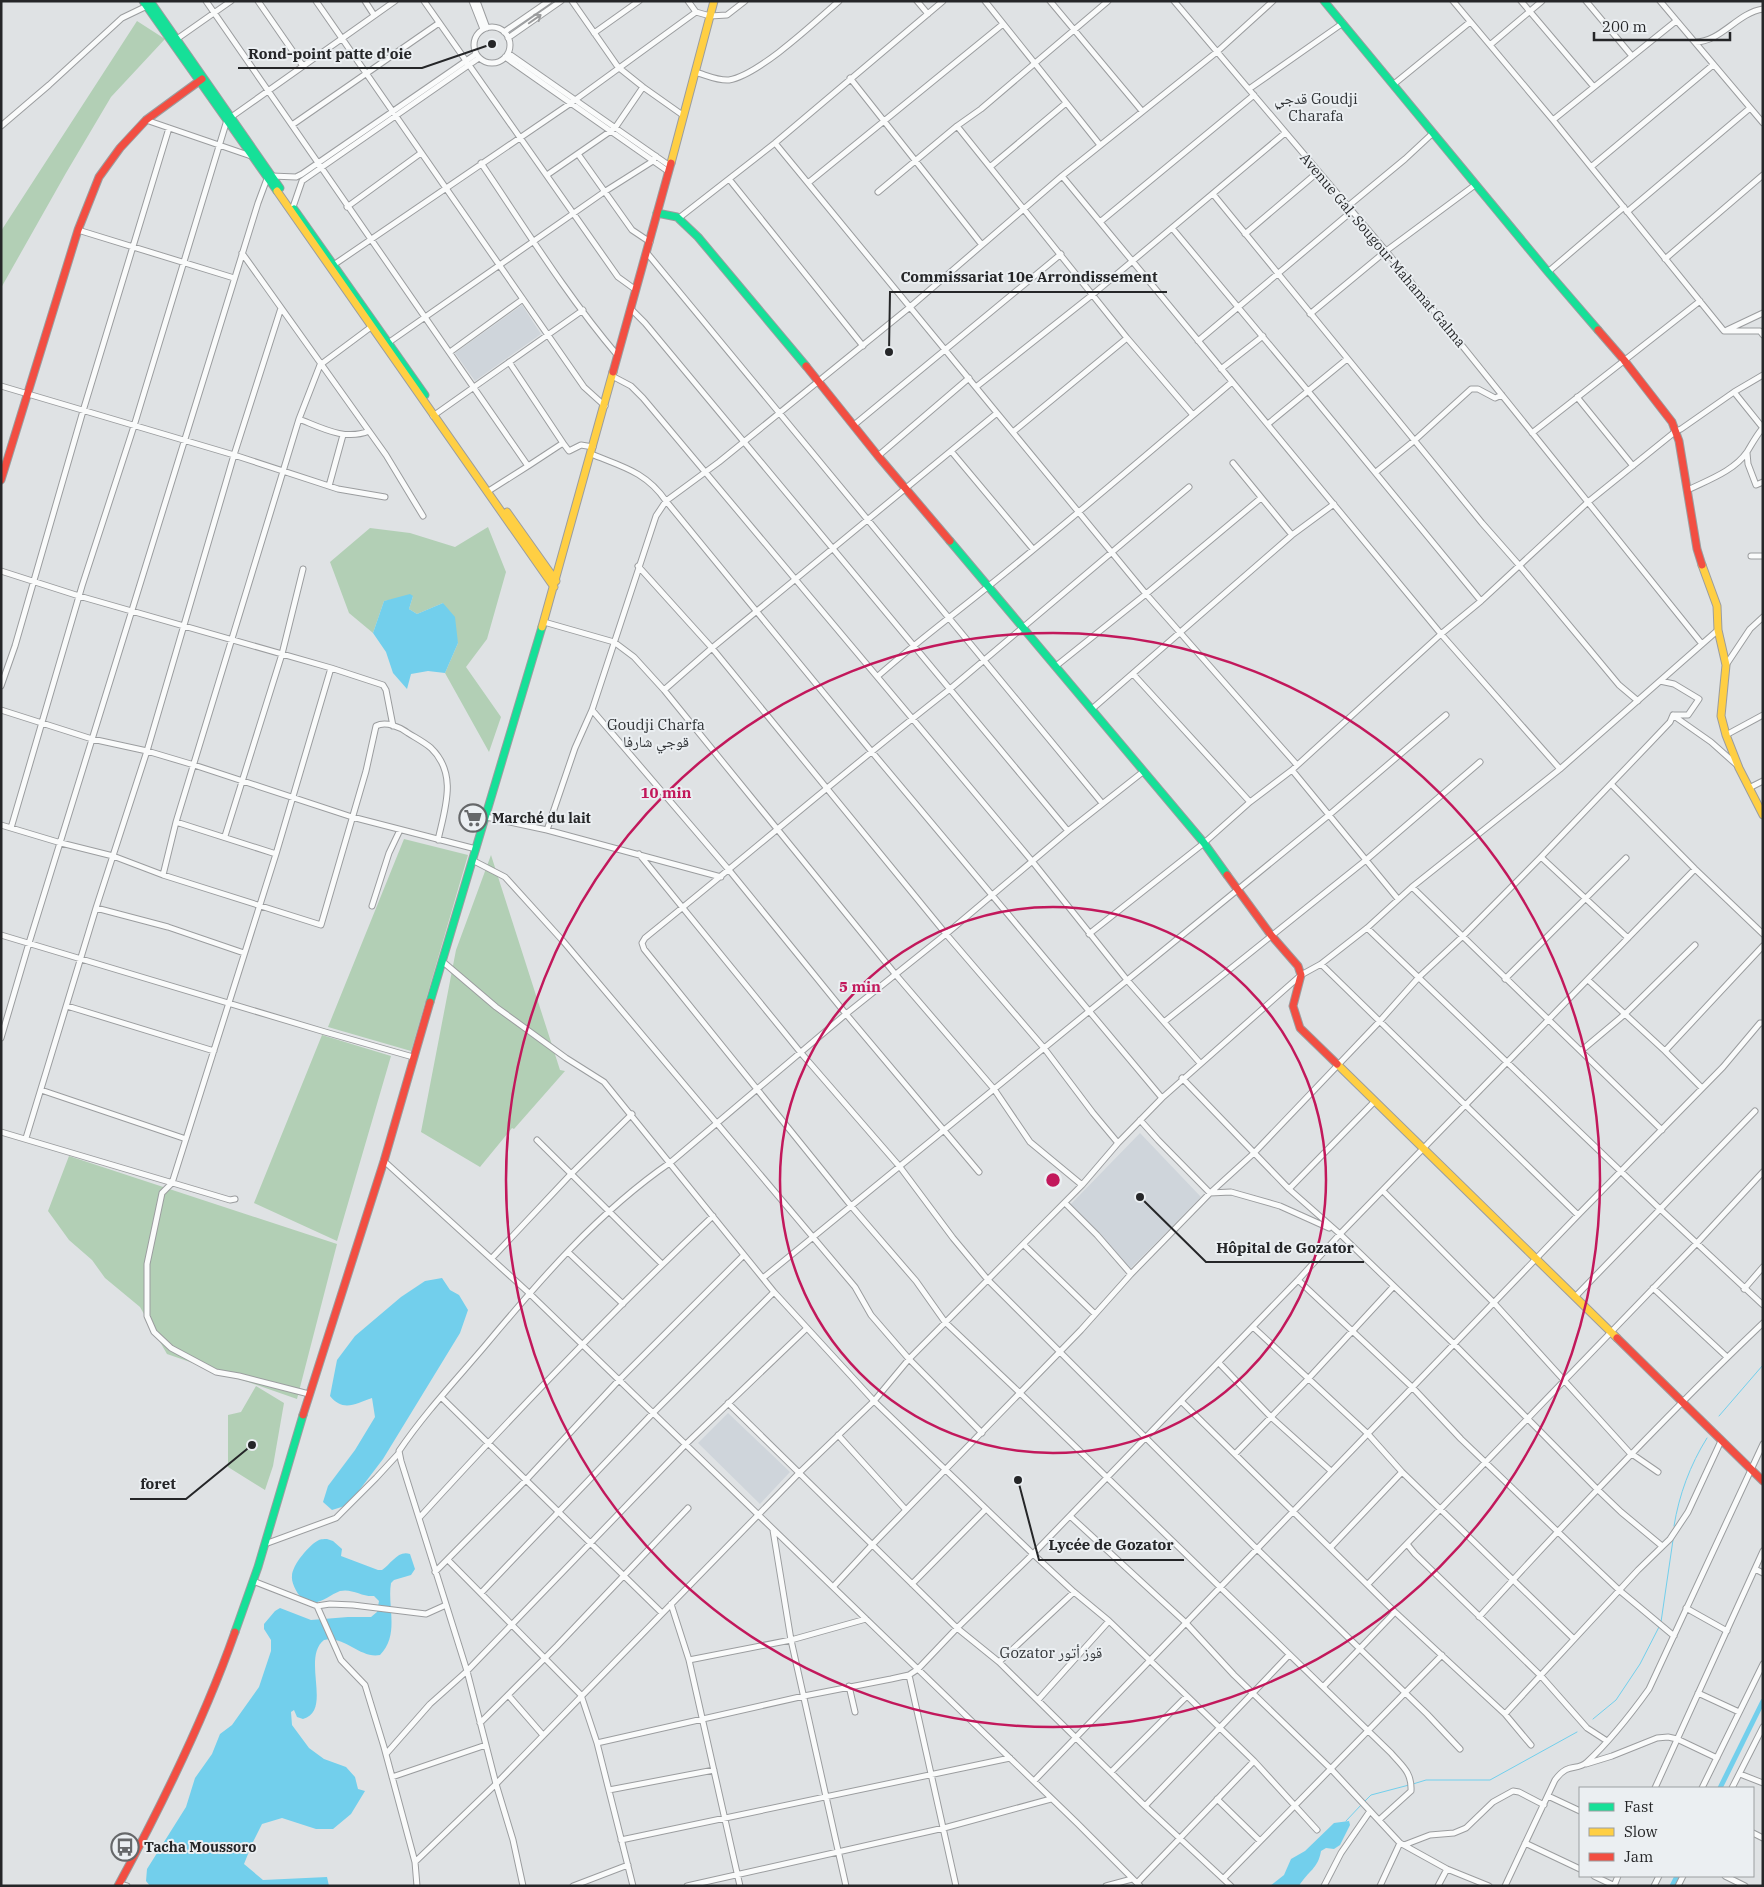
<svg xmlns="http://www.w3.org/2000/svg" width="1764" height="1887" font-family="'IBM Plex Serif','Noto Naskh Arabic',serif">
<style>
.built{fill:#cfd5db}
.green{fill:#b2cfb5}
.water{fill:#72cfec}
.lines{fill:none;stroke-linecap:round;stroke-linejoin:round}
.stream{stroke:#72cfec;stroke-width:1}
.canal{stroke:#72cfec;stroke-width:5}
.street-casing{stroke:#9b9d9f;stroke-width:7}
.fast-casing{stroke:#9b9d9f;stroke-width:9}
.slow-casing{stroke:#9b9d9f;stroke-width:9}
.jam-casing{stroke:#9b9d9f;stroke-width:9}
.street{stroke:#fafbfb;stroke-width:5}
.fast{stroke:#16e098;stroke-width:7}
.slow{stroke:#ffcf43;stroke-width:7}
.jam{stroke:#f24e42;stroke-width:7}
.oneway{stroke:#9a9b9c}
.ring{fill:none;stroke:#c2185b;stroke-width:2.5}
.labels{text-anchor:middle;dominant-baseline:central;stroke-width:4;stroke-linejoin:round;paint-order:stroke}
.street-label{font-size:14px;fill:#252628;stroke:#ebeff2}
.poi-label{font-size:14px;font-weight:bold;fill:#252628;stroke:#ebeff2;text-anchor:start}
.neighbourhood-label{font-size:15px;fill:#303336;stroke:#ebeff2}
.centre{fill:#c2185b;stroke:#ebeff2;stroke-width:2.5}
.ring-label{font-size:15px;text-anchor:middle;font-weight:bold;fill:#c2185b;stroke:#ebeff2;stroke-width:4;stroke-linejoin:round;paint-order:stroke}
.leader{fill:none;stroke:#252628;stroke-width:2}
.callout-dot{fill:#252628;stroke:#ebeff2;stroke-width:2}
.callout-label{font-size:15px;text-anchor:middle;font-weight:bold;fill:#252628;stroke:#ebeff2;stroke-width:4;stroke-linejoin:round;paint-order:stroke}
</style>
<rect width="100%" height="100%" fill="#dfe2e4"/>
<!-- built -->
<path class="built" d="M522,305L541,334L475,381L455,353Z
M1140,1133L1201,1197L1126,1273L1097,1235L1070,1205Z
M728,1413L790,1472L760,1504L698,1443Z"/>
<!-- green -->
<path class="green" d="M137,21L165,39L111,97L66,173L1,288V231Z
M488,527L506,572L487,639L466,667L501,717L489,752L445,673L458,643L443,603L417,614L409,609L413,596L384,601L373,633L349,613L330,562L370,528L410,533L455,547Z
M404,839L468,855L411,1051L328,1027Z
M491,855L560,1070L565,1071L514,1129L512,1128L480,1167L421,1132L456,950Z
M322,1035L391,1056L337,1241L254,1203Z
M69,1156L337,1244L297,1399L167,1354L140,1307L105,1278L92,1260L69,1240L48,1211Z
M256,1386L284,1403L273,1466L265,1490L228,1467V1415L241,1412Z"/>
<!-- water -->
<path class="water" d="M410,594L413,596L409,609L417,614L443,603L455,617L458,643L445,673L428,671L411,674L407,689L393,673L386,652L373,633L384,601Z
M442,1278L450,1290L459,1295L468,1310L460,1333L383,1459L348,1505L332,1510L323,1502L328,1486L355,1450L375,1417L372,1398C355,1404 343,1412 330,1396L337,1360L355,1336L401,1297L425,1281Z
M327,1539L333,1541L342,1549L341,1556L378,1570H382C391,1564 398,1550 410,1554L415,1569L411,1575L394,1580L391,1583C387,1606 400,1635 380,1655C360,1659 344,1635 324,1640C301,1658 333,1711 303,1719L297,1717L294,1710L291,1712L292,1725L309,1748L324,1759L346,1767L355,1777L358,1789L365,1791L351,1814L333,1829H316L282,1818L262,1824L252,1844L244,1864L263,1880L327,1877L329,1886H150L146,1881L147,1869L186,1807L195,1778L212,1754L220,1734L232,1725L259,1687L271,1651V1640L264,1629V1624L275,1611L280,1608L311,1620L348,1617H371L377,1612L379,1601L374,1596C362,1597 352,1588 340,1591C329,1595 317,1608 304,1600C298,1596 291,1583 292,1576C292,1565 310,1544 319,1540C320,1539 326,1539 327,1539Z
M1349,1821L1350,1825L1340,1845L1334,1849L1326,1848L1321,1851C1318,1869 1308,1871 1299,1886H1270L1284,1875L1291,1859L1305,1851L1334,1823Z"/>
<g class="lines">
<!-- stream -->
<path class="stream" d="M1719,1416L1763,1365
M1674,1526C1679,1495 1690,1465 1707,1438
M1661,1622L1673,1540
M1593,1719L1616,1700L1640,1664L1659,1627
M1413,1784L1426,1780H1490L1577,1732
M1365,1801L1371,1795L1409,1785
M1346,1821L1362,1804"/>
<!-- canal -->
<path class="canal" d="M1720,1788L1763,1701
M1672,1886L1677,1876"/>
<!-- street casing -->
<g class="street-casing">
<path id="street" d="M206,1L528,466L563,443L569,451L581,445L593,447
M258,1L303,66
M316,1L584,387L605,406
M365,1L374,15
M424,1L618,277L636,290
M472,1L483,29
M477,1L487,28
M572,1L618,67L643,87L684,116
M688,1L696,12L710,16L727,15L745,1
M917,1L928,14
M985,1L1100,145
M1050,1L1142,111
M1174,1L1386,251L1702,644
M1453,1L1553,120L1724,331H1760L1763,335
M1521,1L1594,87
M1586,1L1632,56
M1660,1L1763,123
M474 45a18 18 0 1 1 36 0a18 18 0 1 1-36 0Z
M504,32L549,1
M594,33L639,1
M508,38L561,1
M174,41L231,1
M1695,42C1721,42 1737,13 1763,9
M1490,45L1542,1
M508,53L670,166
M505,57L669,172
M695,72C706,75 718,81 729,80C759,75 815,22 839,1
M850,78L982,245
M1394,84L1470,22
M1249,89L1343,23
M146,120L251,156
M1553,120L1676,21
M292,125L439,23
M1,126L49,85L122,18L149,5
M957,126L1127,338L1193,415
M775,143L997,413
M578,154L632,230L650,242
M481,163C525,228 567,296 618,356
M990,167L1066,103
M1591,167L1713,65
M547,175L615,128L643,87
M272,176L296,177L302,174L476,54
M1062,176L1100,222L1254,95
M729,179L863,346
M808,183L1003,24
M878,192L957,126L981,109L1108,1
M1213,194L1482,523L1519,565L1619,685L1638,701
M293,207L302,181L479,58
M347,207L421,153
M1347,207L1405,159L1433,133
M1627,212L1750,108
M679,218L775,143L943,1
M1100,222L1441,634L1560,769
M1172,228L1308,391L1481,601
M78,230L234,278
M1245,234L1318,172
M242,253L386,455L423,516
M647,253L1102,803
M1665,259L1763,175
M332,266L571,103L696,12
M1548,272L1624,207
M631,309L645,323L1068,831
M1310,314L1386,251L1475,185
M1727,330L1763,313
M1198,341L1351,212
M388,343L604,192L653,161L656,156
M450,352L523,299
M509,362L563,443
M1221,369L1263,336
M1763,375L1734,392L1763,428
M612,376L631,386L643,398L1032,861L1127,980L1200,1063
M1,386L234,455L338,489L385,497
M976,387L1092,295L1285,133
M1577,397L1633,466
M433,416L583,310
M299,419C322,428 345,441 369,431
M1268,424L1347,359
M854,425L1061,254
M1013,432L1127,338
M1532,433L1700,301
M951,451L1033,549
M1747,453L1748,464L1756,485L1763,482
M591,454C623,467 646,472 666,501L872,752L1162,1098
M878,456L969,378
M1233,463L1292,535
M1376,472L1415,440L1471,389H1478L1495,398L1502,395
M329,486L343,435
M1189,487L950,689C846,770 747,856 645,938L642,943L644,949L852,1207L916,1281L945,1322L1020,1393L1391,1753C1402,1766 1412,1772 1411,1791L1379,1820
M1688,490C1708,480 1734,471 1747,452C1752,444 1756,436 1762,429
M487,492L528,466
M1751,556H1763
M638,566L712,648L997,413L1146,594L1297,765
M1,571L79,596L331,668
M544,622L614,642L634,657L664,690L896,975L994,1089L1030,1142L1082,1185
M1726,665L1750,629L1763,617
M1056,666L1146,594L1261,498
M1133,674L1250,802
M878,676C914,644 952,616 990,585C1072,519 1152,450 1232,382
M1660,681L1718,630
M1,686L15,646L83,411L169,128
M664,690L712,648L946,934L1044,1048L1093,1113L1118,1143
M1092,709L1292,535L1334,504
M1,710L92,739L147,751L194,765L352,817L476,849
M592,710L729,870L846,1014L979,1172
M1674,716L1711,742L1738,766
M1726,735L1763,715
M1292,770L1398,899
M1611,784L1695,869L1763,934
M1749,788L1763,781
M486,817L547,830L721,877
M176,822L276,854
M1,825L61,843L113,856L163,875L321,925L366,771L376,726C386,721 400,727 408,733C416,738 424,742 431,748C458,774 445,808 438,840
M11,828L82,586L134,426L227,120L395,1
M547,830L575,748L592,710L656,516L666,501L719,462L910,307L1062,176L1218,51L1273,1
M225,836L282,654L303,569
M639,854L801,1053L900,1167L953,1238L988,1280L1257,1549L1427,1714L1460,1749
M1541,857L1628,938
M472,860L505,877L563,941L855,1287L871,1315L909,1359L982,1433
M163,875L176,822L299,419L320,365L371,327
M1412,887L1662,1130
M372,906L389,853L400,830
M96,908L168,927L244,953
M1367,928L1659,1208L1763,1305
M1089,934L1204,843L1250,802L1292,770L1441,634L1481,601L1588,502L1676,431L1681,429L1734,392
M1,935L325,1032L413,1057
M442,961L496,1007L566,1058L604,1082L774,1292L874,1401L1033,1554L1074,1592L1109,1621L1187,1696L1254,1761L1317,1830
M1321,964L1578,1215
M1505,979L1626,858
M1588,980L1665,1051L1702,1088
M67,1006L214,1051
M1164,1022L1366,860L1480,762
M1,1038L29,943L258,203L268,176
M1581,1051L1625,1014L1695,945
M1665,1051L1763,946
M1182,1078L1289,1189L1340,1234L1454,1344L1597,1489L1621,1512L1662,1546
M41,1090L186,1139
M1140,1120L1158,1140L1210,1193L1231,1192L1280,1206L1329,1228
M1,1132L220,1197L230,1200L235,1199
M26,1138L96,908L147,751L234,455L281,308
M537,1140L662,1264
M384,1161L529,1293L1077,1823L1140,1886
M1289,1189L1374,1102
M1383,1191L1494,1303L1629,1452L1658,1472
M1065,1203L1097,1235L1131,1274
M1024,1245L1095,1314
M568,1252L623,1304
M492,1258L571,1174L632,1114
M763,1278L1329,815L1446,715
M1298,1280L1412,1387L1461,1439L1581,1554L1619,1590L1674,1636
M1653,1288L1727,1357
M1744,1289L1763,1267
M1575,1297L1755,1111
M1253,1327L1368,1434L1402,1472L1574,1639
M1219,1363L1271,1417L1331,1471
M309,1394L239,1376L216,1372L171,1348L154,1332L147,1316V1264L162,1193L172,1183L276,854L331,668L383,685L386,690L393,726
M441,1397L662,1613
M1181,1401L1395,1612L1505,1714L1531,1745
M728,1403L957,1628L999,1662L1145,1806L1231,1886
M838,1435L906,1510
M1235,1454L1308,1379L1393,1287
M1070,1516L1185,1622L1234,1675L1331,1769L1400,1843L1447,1869L1489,1886
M420,1517C514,1414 611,1312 713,1216
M773,1530L791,1640L846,1886
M265,1544L336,1518L376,1478L399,1453
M1407,1544L1415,1554L1541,1676L1587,1728L1607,1741
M1331,1547L1402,1472
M448,1560L581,1695L597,1743L633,1886
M1755,1569L1763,1573
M435,1572L525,1481L619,1380L744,1255
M253,1581L317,1606L330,1604L353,1605L426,1614L446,1605
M912,1584L986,1509
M1368,1584L1696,1244L1763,1172
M833,1587L872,1545L1081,1330L1131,1274L1210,1193L1254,1153L1379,1022L1419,977L1463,936L1541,857L1651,742L1670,722L1673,715
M481,1593L653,1413L774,1292
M671,1604L689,1660L740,1886
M317,1606L341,1660L365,1685L384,1747L415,1862
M1686,1608L1727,1631
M1479,1617C1571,1516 1664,1417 1763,1323
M689,1660L791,1640L866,1619
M999,1662L1074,1592
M909,1675L956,1886
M849,1686L855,1712
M1323,1687L1395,1612
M1698,1693L1739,1712
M508,1695L542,1734
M1038,1700L1109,1621
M1505,1714L1638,1570L1670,1539L1688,1512L1721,1441
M480,1723L557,1646L688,1508
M597,1743L804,1696L891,1679L909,1675L918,1669L957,1628L1033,1554L1298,1280L1340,1234L1695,869
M386,1754L430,1704L467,1671L686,1444L807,1328
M1586,1764L1612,1756L1657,1738L1668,1737L1677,1739L1717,1758
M1111,1772L1187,1696
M1740,1774L1763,1783
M392,1777L486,1745
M1034,1781L1578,1215L1723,1067L1760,1023H1763
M1655,1788L1763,1551
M1702,1788L1763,1664
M1732,1788L1763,1727
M609,1790L714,1770
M1548,1796L1580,1811
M1217,1799L1260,1841
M1145,1806L1289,1655
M1753,1833L1763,1838
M621,1840L1010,1758
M1525,1843L1580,1869
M1404,1845L1430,1835L1454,1833L1466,1828L1493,1802L1513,1791L1519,1792L1544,1805
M1594,1876L1615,1886
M1725,1876L1745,1886
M1224,1878L1442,1655
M1137,1883L1254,1761
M119,1884L127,1886
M417,1886L415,1862L496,1784L799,1473L874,1401L909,1359L1082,1185L1118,1143L1162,1098L1301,975L1321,964L1367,928L1412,887L1560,769L1660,681L1674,684L1699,699L1688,715H1673
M523,1886L513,1840L496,1784L467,1671L401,1461L399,1451C424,1414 455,1381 484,1347C540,1280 598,1212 671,1162L846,1014L946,934L1068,831L1144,771
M573,1886L628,1865
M687,1886L944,1828L1051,1799
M1106,1886L1132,1879
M1324,1886L1341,1853L1370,1811
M1380,1886L1400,1843
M1438,1886L1447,1869
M1505,1886L1555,1780C1569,1761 1576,1772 1587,1762C1610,1741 1631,1714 1649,1689L1763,1444
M1614,1886L1618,1876
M1654,1886L1659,1876
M1678,1886L1683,1876"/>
</g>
<!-- fast casing -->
<g class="fast-casing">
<path id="fast" d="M143,1L277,191
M150,1L280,188
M1324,1L1548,272L1598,330
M294,209L425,395
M657,213L677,217L698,237L806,366
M950,541L1204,843L1227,875
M430,1002L542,627
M235,1632L258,1567L303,1415"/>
</g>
<!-- slow casing -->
<g class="slow-casing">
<path id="slow" d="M671,163L714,1
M277,191L554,587
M507,512L556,581
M1702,565L1717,606L1718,630L1726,665L1721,716L1726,735L1739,768L1763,815
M542,627L613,372
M1337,1064L1617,1338"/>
</g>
<!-- jam casing -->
<g class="jam-casing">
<path id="jam" d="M1598,330L1624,360L1672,422L1679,441L1697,549L1702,565
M806,366L878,456L950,541
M613,372L671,163
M1,480L78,230L99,177L120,148L146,120L202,79
M1227,875L1271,935L1298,966L1301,975L1293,1006L1300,1028L1337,1064
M1617,1338L1763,1481
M303,1415L384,1161L430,1002
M118,1886C163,1803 204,1720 235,1632"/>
</g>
<!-- street -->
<use href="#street" class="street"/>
<!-- fast -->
<use href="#fast" class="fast"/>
<!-- slow -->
<use href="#slow" class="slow"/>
<!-- jam -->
<use href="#jam" class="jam"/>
</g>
<!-- one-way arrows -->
<defs><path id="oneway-shaft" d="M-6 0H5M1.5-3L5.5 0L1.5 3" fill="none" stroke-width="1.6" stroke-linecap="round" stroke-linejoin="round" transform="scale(1.25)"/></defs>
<use class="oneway" href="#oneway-shaft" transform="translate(535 19) rotate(-35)"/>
<!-- distance rings -->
<g class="ring">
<circle cx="1053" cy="1180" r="273"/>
<circle cx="1053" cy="1180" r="547"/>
</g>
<!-- icons -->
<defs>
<g id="supermarket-ring" transform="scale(1.4375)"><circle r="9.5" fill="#ebeff2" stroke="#66686a" stroke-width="1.5"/><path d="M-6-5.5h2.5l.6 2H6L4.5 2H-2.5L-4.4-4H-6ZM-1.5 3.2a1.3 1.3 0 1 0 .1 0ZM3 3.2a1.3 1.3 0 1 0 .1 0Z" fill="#66686a"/></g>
<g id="bus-ring" transform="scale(1.4375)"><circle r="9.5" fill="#ebeff2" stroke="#66686a" stroke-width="1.5"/><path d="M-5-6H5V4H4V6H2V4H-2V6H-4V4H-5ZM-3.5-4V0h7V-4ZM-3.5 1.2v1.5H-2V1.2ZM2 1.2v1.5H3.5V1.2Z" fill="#66686a"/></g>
</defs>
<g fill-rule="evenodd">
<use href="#supermarket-ring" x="473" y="818"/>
<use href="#bus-ring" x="125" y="1847"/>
</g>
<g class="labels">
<!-- street labels -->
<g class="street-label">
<text transform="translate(1383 250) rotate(50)">Avenue Gal. Sougour Mahamat Galma</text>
</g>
<!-- poi labels -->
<g class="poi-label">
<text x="492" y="818">Marché du lait</text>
<text x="144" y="1847">Tacha Moussoro</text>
</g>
<!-- neighbourhood labels -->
<g class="neighbourhood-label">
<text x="1316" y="98">قدجي Goudji<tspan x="1316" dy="17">Charafa</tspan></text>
<text x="656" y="724">Goudji Charfa<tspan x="656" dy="17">قوجي شارفا</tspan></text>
<text x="1051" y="1652">Gozator قوز أتور</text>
</g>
</g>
<circle cx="1053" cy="1180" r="8" class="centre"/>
<g class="ring-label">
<text x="666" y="798">10 min</text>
<text x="860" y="992">5 min</text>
</g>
<!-- callouts -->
<path class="leader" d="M492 44L422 68H238M889 352L890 292H1167M1140 1197L1206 1262H1364M252 1445L186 1499H130M1018 1480L1039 1560H1184"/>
<g class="callout-dot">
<circle cx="492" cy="44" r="5"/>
<circle cx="889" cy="352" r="5"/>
<circle cx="1140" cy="1197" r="5"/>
<circle cx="252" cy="1445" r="5"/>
<circle cx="1018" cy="1480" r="5"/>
</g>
<g class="callout-label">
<text x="330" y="59">Rond-point patte d'oie</text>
<text x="1029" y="282">Commissariat 10e Arrondissement</text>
<text x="1285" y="1253">Hôpital de Gozator</text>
<text x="158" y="1489">foret</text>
<text x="1111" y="1550">Lycée de Gozator</text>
</g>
<!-- border -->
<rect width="1764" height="1887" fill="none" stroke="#252628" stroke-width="5"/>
<!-- legend -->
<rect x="1579" y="1787" width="175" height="90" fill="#ebeff2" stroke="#9c9fa1"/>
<rect x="1589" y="1803" width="25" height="8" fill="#16e098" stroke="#9c9fa1"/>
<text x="1624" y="1812" font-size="15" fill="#252628">Fast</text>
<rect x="1589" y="1828" width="25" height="8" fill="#ffcf43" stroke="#9c9fa1"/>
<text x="1624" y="1837" font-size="15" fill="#252628">Slow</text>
<rect x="1589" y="1853" width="25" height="8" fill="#f24e42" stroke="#9c9fa1"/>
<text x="1624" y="1862" font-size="15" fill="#252628">Jam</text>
<!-- scale -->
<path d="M1594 32v8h136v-8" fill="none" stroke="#252628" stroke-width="2.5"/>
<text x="1602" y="32" font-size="15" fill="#252628" stroke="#ebeff2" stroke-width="4" paint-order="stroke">200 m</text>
</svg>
